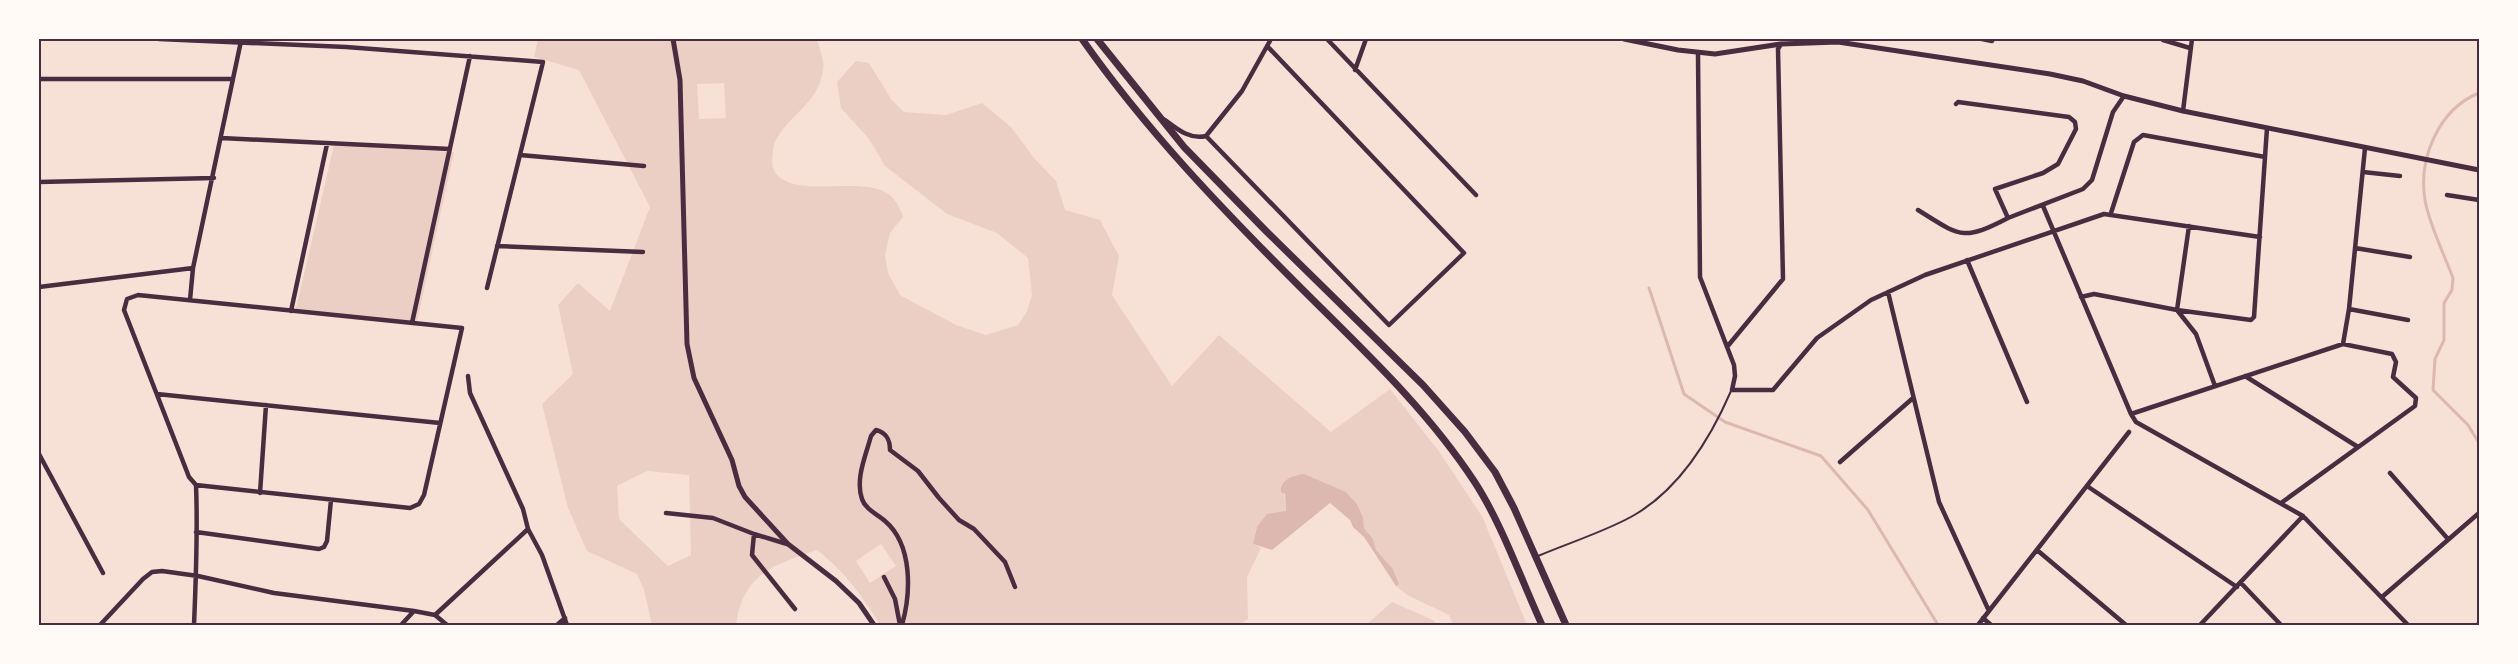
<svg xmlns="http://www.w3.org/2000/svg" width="2518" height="664" font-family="Cabin,sans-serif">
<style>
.green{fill:#ebcfc5;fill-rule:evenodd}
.water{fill:#dcb8b0}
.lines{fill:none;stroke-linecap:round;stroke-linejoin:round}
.stream{stroke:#dcb8b0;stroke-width:3}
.service{stroke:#4a2c40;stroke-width:2}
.minor{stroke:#4a2c40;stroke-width:4.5}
.tertiary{stroke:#4a2c40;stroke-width:5}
.primary{stroke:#4a2c40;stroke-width:7}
.neatline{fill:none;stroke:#4a2c40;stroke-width:2}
</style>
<rect width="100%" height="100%" fill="#f7e1d7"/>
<!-- green -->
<path class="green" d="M538,39H817C819,48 825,61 823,70C818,103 792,113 777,138C773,144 773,153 772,160C771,192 824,186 845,186C874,186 894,187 903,217L890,233L885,255L888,273L900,295L956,325L986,335L1018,325L1027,311L1032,295L1028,258L997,233L947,214L885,166L869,139L841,108L837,82L856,61L869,63L891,99L904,112L946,115L982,103L1011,127L1034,158L1056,181L1065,210L1100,220L1119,256L1112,295L1172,386L1219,335L1331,432L1390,389L1438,450L1483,518L1527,625H1453L1449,615L1407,595L1396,586L1399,583L1393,569L1376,550L1373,539L1364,528L1363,517L1357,504L1346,492L1304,475H1295L1284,493L1286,511L1257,527L1253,544L1261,548L1247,577L1248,619L1239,625H880C862,595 845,572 817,550C774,565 743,573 736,625H652L644,590L637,574L587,551L568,508L542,404L573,374L558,305L578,283L610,311L650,207L579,70L534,57ZM724,83L726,118L699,119L697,84ZM647,471L689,475L691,555L668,566L619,519L617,486ZM881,544L896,566L870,583L856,561Z
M334,145L454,152L416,326L295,313Z
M1392,602L1433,620L1437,625H1366Z"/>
<!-- water -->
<path class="water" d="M1304,474L1346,492L1357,504L1363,517L1364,528L1373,539L1376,550L1393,569L1399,584L1396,586L1364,537L1353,527L1350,520L1330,503L1272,550L1253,544L1257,527L1267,514L1286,511L1285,494L1281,492C1280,480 1293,475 1304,474Z"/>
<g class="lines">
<!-- stream -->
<path class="stream" d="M2479,93C2439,109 2418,158 2425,200C2429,224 2444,254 2453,278L2452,290L2444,303V340L2435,359L2433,390L2468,425L2479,443
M1649,288L1684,394L1725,422L1821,456L1868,510L1938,625"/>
<!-- service -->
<path class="service" d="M1538,556C1568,543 1610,530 1636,514C1681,487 1711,437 1731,391"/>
<!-- minor -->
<path class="minor" d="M159,39L346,47L543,62L487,288
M1327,39L1476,195
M1982,39L1992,41L1993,39
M2163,40L2190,48
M1698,54L1700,277L1734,365L1735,376L1732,390H1773L1817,338L1871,300L1925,275L2104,214L2260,237
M1355,70L1366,39
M39,79H232
M1956,104L1958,102L2069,117L2075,122L2076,129L2058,164L2043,173L1995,189L2008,218L2083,189L2092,180L2113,112L2124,96
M2183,111L2192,39
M1165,120C1177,129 1190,140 1206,136
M1206,136L1389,325L1464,253L1268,47
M1206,136L1242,91L1271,39
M221,138L450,149
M520,155L644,166
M2363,172L2400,176
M39,182L214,178
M2447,195L2479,200
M2043,206L2131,414L2136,422L2303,516L2408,625
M1918,210C1960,236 1962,242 2008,218
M2111,213L2134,142L2143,135L2265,157
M497,246L643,252
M2355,248L2410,257
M1967,260L2027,402
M39,287L193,268
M1888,292L1939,502L1989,611
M138,295L462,328L424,495L419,504L410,508L196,485L189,477L124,310L127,299Z
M2081,297L2094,294L2177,310L2251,320L2254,317L2267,128
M190,300L193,268L241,41
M2349,309L2408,320
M2177,310L2196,334L2215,386
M2177,310L2189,226
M291,311L327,144
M412,323L470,56
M2343,344L2349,309L2365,148
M1727,347L1783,279L1778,49L1781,44
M468,376L470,393L523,509L528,529L542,555L567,625
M2245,376L2358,447
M157,394L440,423
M2131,414L2343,344L2392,354L2396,362L2393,377L2416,398L2415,406L2281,503
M39,454L103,573
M1840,462L1913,398
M2390,473L2448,539
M2087,486L2237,587
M260,493L266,405
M666,513L713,518L754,534L787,544
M196,532L319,549L324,547L327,541L331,500
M754,534L752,555L795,609
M2037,550L2126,625
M884,577L895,599L900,625
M2241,583L2281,625
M2382,597L2479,513
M435,615L447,625
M1983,618L1991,625
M100,625L143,579L152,572L162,571L198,576L274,593L414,611
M194,625C196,578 198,532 196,485
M401,625L414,611L435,615L528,529
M557,625L565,618
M902,625C911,593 913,545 885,521C877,514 865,509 862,499C855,479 866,455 871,436L876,430C887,433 890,440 890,450L918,471L939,498L959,520L974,529L1005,562L1015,587
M1978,625L2129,432
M2200,625L2303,516
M2477,625L2479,624"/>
<!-- tertiary -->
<path class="tertiary" d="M673,39L680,80L687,344L694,378L732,460L739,486L745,497L788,544L836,581L859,603L874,625
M1624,39L1678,50L1715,54L1781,44L1838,42L2050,74L2083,81L2124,96L2183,111L2479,170"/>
<!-- primary -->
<path class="primary" d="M1082,39C1146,130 1222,209 1301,288C1362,349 1426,408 1474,481C1501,522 1521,579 1542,625
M1097,39L1184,147L1266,231L1423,385L1465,432L1495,472L1514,508L1566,625"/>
</g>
<!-- border -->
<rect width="2518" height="664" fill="none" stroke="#fffaf5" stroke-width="81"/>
<rect x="40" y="40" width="2438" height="584" class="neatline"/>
</svg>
